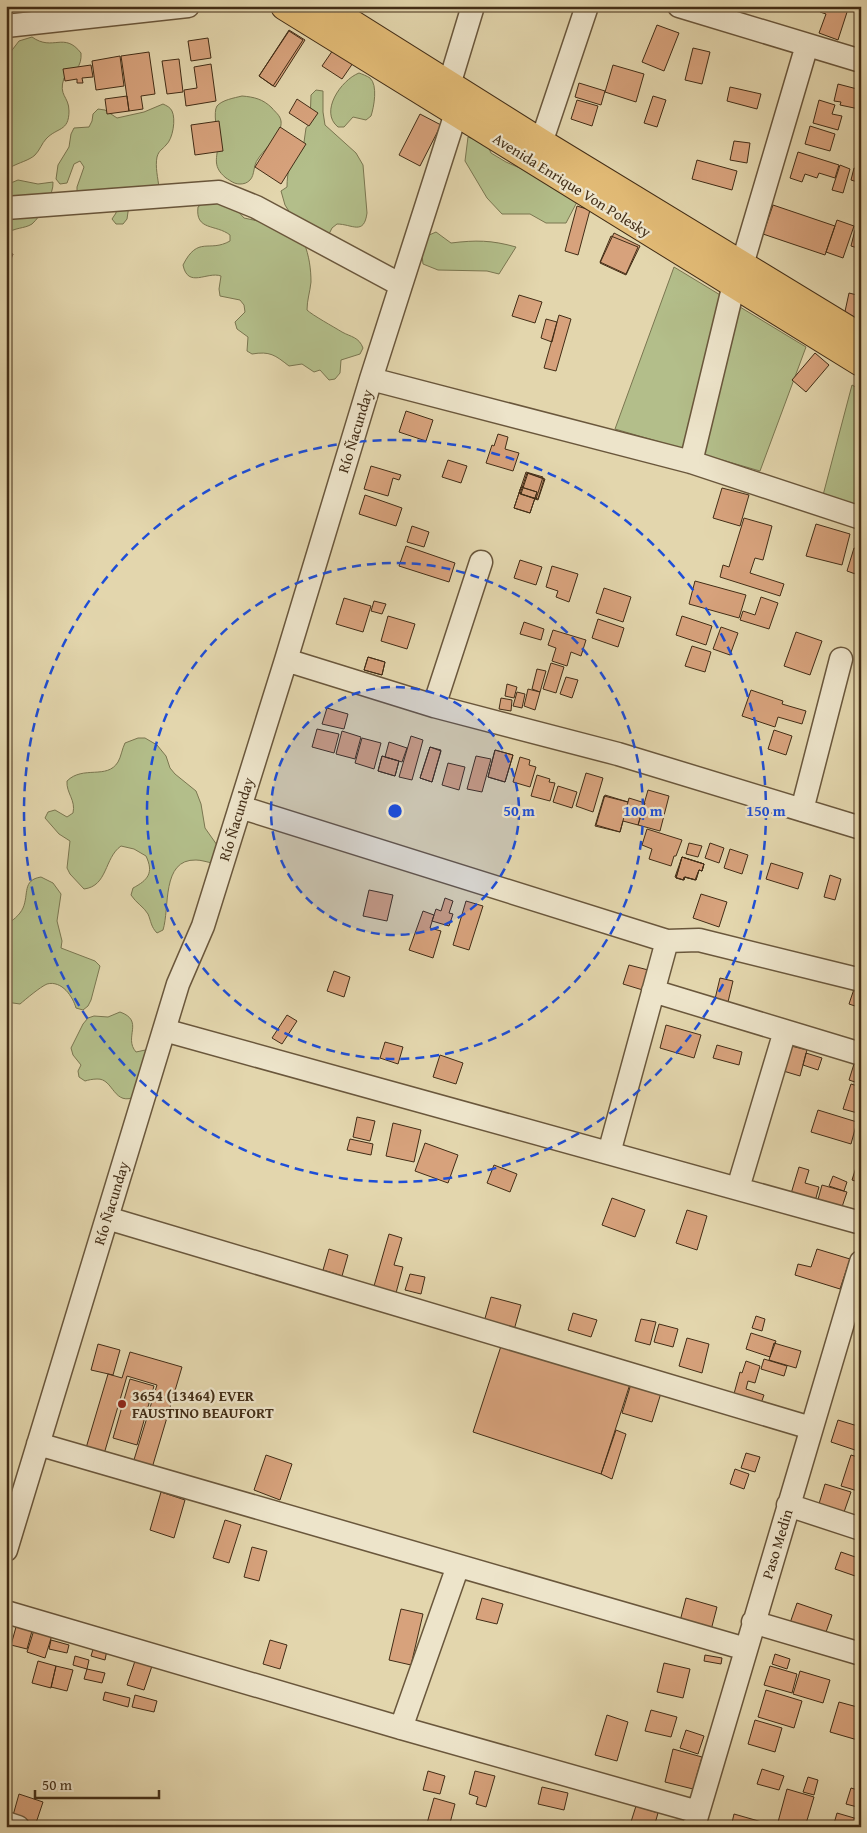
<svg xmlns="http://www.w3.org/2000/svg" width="867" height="1833" font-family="'Gentium Book Plus',serif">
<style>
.green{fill:#b3be8a;stroke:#7a7650}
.building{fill:#d7a27c;stroke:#422d16}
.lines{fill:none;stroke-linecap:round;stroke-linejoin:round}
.minor-casing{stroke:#6a573c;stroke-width:25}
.major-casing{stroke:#422d16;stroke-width:30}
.minor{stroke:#ede4ca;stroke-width:22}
.major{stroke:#e2bb76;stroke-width:28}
.ring{fill:none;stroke:#1d4ed8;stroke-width:2.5;stroke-dasharray:9 6}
.poi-dot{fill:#8f2418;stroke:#ede4ca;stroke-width:2}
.labels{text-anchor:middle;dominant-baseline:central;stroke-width:4.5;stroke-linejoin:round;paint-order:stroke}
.street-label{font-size:15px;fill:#422d16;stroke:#ede4ca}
.poi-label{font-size:15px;font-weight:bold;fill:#422d16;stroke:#ede4ca;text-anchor:start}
.centre{fill:#1d4ed8;stroke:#ede4ca;stroke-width:2.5}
.ring-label{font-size:15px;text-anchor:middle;font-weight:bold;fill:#1d4ed8;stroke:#ede4ca;stroke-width:4.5;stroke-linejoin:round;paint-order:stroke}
</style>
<rect width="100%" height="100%" fill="#e3d6ad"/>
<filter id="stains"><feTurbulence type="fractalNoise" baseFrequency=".004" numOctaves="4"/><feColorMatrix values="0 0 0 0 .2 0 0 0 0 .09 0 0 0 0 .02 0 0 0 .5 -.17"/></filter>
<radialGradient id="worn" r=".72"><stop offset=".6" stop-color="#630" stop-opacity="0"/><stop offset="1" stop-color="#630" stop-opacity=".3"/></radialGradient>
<!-- green -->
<path class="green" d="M32,37C53,52 64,31 81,53C82,66 75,73 64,78C58,96 69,96 69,111C69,132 57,127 46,139C42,143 40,150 35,155C30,160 18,163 11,167L6,164V130L9,127L6,120V58L19,41Z
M359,73C362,74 367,76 370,78C378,85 374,107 371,116L366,120L353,117L344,127H338C319,112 341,80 359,73Z
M316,90L323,91V112L325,125L356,153L363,165L367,213C364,236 352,224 337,224L332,228L326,240L299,227L285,205L281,191L287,187C287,173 290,155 303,149L306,128L310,123L311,95Z
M242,96C254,97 263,99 272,108C275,112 280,115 281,121C283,134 264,149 258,159C253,165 255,175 250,180C247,183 244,184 240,184C234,184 231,181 226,178C210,165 219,155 218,140C217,131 213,112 217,106C222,100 234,98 242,96Z
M163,104C167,106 170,107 172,111C176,119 173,139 166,145C162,150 159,150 157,157C155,167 158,178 159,188L129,205L127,219L123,224H116L112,219L116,213V206L77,194V187L84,167L80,161L74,164L67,183L60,184L56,179L58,165L69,147L71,134L74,128L89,127L92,121L93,114L98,109L105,110L117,118L144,112Z
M468,137L487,144L491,153L506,162L522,169L541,173L577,202L566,223H546L530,214H502L487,198L465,161Z
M18,180L38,184L53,182C54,194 41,216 32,224C24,229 15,227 6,234V185Z
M210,201L235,208L244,218L258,221L265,220L304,243C309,255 311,269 311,282C310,292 307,300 307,310C312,315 334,327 342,332C351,337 359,337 363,348L360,354L341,360L340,373L335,379L329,380L320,370L314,372L302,364L289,366C275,355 270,351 252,354L247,351L248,337L237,329L235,322L245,312L244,305L240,300L220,296L219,289L221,276C207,271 188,289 183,265C198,235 209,253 230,241V235C216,224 195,231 198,207L203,203Z
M436,232L451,243C476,240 491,240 516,247L499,274L487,271L438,270L423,264L420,239Z
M674,267L806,347L760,471L615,429Z
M852,385L861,390V511L822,499Z
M138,738H145L157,745L166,756L170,768L175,774L196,791L201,804L205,828L217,845L212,863C207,862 201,860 196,860C161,859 170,908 163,930L157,933C151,927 151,921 148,914C144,907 136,903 131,895L133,888C148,880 154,873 146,856L134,849L121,846C104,858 108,886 84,889L70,874L67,868L70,841L59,834L45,818L48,812L55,810L67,817L73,813C76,800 66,793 67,781C83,765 107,780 118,762C121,757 122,749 125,743Z
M41,877L53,883L61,894L57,921L62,941L61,948L95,961L100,966L91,1000L88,1006L83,1010L76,1008C73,997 62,980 47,984C40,987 26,999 20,1004L6,1002V925C12,921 20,915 23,908C29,894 22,880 41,877Z
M120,1012C145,1021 123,1037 136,1052L150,1049L137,1096C113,1108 114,1078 97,1079C93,1079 88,1080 85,1081L79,1077L78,1071L81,1065L73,1055L71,1048L83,1024L88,1018L94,1016L108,1017Z"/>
<!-- building -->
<path class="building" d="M728,6H742L740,13L727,9Z
M822,6H849L838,40L819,33L826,14L820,12Z
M657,25L679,33L664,71L642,62Z
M289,30L305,40L275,87L259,76Z
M289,31L303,40L273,86L259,76Z
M208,38L211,58L191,61L188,41Z
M693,48L710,52L702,84L685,80Z
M333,50L353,63L342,79L322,66Z
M149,52L155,94L141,96L143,109L129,111L121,56Z
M120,56L124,86L96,90L92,61Z
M179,59L183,92L167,94L162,61Z
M211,64L216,101L186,106L184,90L197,88L194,67Z
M91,65L93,77L82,78L83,83H77V79L65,81L63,69Z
M613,65L644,74L636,102L605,92Z
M579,83L605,91L601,105L575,97Z
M838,84L861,90L859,109L840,105L841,102L834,101Z
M730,87L761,94L757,109L727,101Z
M127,96L129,111L107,114L105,99Z
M653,96L666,100L657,127L644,123Z
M297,99L318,113L309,126L289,113Z
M577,100L598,106L592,126L571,119Z
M819,100L835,105L832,114L842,116L838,130L813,123Z
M420,114L441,125L420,166L399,155Z
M219,121L223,151L195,155L191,125Z
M810,126L835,134L830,151L805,144Z
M280,127L306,144L281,184L255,167Z
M734,141L750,143L747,163L730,160Z
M798,152L839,165L835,178L819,173L817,178L805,174L802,182L790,178Z
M697,160L737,171L732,190L692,179Z
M840,165L850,169L843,193L832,190Z
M854,168L861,170V183L851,180Z
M773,205L835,226L825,255L763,234Z
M577,206L590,210L578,255L565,251Z
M837,220L854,226L843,258L826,252Z
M855,230L861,232V249L851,246Z
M614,233L640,246L626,275L600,263Z
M611,236L638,247L626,274L600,262Z
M6,252L13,254L6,272Z
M849,293L861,296L856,319L844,316Z
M519,295L542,302L535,323L512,316Z
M559,315L571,319L556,371L544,368Z
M546,319L557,322L552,342L541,338Z
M815,353L829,365L806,392L792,380Z
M406,411L433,420L426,441L399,432Z
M498,434L508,437L505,449L519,453L513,471L486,463L492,445L494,446Z
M448,460L467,466L461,483L442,477Z
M371,466L401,475L399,480L393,478L388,496L364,489Z
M526,472L543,477L536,499L519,493Z
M527,473L544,479L538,499L520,494Z
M528,473L545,479L538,500L521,494Z
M521,487L537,492L530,513L514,508Z
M521,487L537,492L530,513L514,508Z
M722,488L749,495L740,526L713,518Z
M365,495L402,508L396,526L359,514Z
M744,518L772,526L763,560L755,558L750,573L784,584L780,596L720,577L723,565L729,567Z
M816,524L850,534L842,565L806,556Z
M412,526L429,532L424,547L407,542Z
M406,546L455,563L449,582L399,566Z
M854,548L861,550V576L847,571Z
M520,560L542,567L536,585L514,578Z
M552,566L578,574L569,602L556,597L558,591L546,587Z
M695,581L746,595L739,618L689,604Z
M604,588L631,597L623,622L596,613Z
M761,597L778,603L769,629L740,620L743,611L755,615Z
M344,598L371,606L363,632L336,624Z
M374,601L386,604L382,614L371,611Z
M388,616L415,624L407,649L381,641Z
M682,616L712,626L706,645L676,635Z
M598,619L624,628L618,647L592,638Z
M524,622L544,629L541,640L520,634Z
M721,627L738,633L730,655L713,649Z
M553,630L586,640L581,656L571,652L567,666L552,661L556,648L548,645Z
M796,632L822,641L810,675L784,666Z
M692,646L711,652L705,672L685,666Z
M368,657L385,662L382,675L364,670Z
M368,657L385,662L382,675L364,670Z
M551,663L564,667L556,693L543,689Z
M537,669L546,671L540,692L532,689Z
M566,677L578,680L572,698L560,694Z
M507,684L517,687L514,698L505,696Z
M528,689L540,692L535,710L524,706Z
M751,690L783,701L782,704L806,711L802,724L778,717L775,727L742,716Z
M517,692L525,694L522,708L513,706Z
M501,698L512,700L511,711L499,709Z
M327,708L348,714L344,729L322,724Z
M317,729L339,734L334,753L312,747Z
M774,730L792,736L786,755L768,749Z
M342,731L361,737L355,759L336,754Z
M411,736L423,740L412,780L399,777Z
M362,738L381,743L374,769L355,763Z
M389,742L407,748L402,762L385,757Z
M430,747L441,750L432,782L420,778Z
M430,747L441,751L432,782L420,778Z
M495,750L513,755L505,782L488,777Z
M495,750L513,755L505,782L488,777Z
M382,756L399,761L395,776L378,771Z
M382,756L399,761L395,776L378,771Z
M476,756L491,759L482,792L467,789Z
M520,757L530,760L529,765L536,767L530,787L513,782Z
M448,763L465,767L459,790L442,785Z
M586,773L603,778L593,812L576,806Z
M537,775L550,779L549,782L555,783L550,801L531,796Z
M558,786L577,792L572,808L553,802Z
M648,790L669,796L660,831L638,825Z
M605,795L628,802L629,798L645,803L638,825L623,821L620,832L596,825Z
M604,796L628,802L620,832L595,826Z
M647,829L682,840L676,856H674L671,866L649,859L652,849L642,845Z
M689,843L702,846L698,857L686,854Z
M710,843L724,848L719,863L705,858Z
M730,849L748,855L742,874L724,868Z
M682,857L704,864L702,871L699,870L696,880L685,877L684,880L676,878Z
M682,857L704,864L702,871L699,870L696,880L685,877L684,880L676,878Z
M682,857L704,864L702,871L699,870L695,880L684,877L683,880L675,877Z
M771,863L803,873L798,889L766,879Z
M830,875L841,879L835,900L824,897Z
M369,890L393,895L387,921L363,916Z
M701,894L727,902L719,927L693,918Z
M445,898L453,901L449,913L453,914L449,926L432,921L436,909L441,911Z
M466,901L483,906L469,950L453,945Z
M423,911L434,915L430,928L441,931L433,958L409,950Z
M629,965L652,971L646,991L623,984Z
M334,971L350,977L344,997L327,991Z
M720,978L733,981L728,1002L715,999Z
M856,983L861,985V1008L849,1004Z
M287,1015L297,1021L282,1044L272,1038Z
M666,1025L701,1035L694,1058L660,1048Z
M385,1042L403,1047L398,1064L380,1058Z
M717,1045L742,1052L739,1065L713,1058Z
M787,1045L807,1050L800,1076L780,1070Z
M806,1053L822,1058L818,1070L803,1065Z
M440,1055L463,1063L456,1084L433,1077Z
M854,1064L861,1066V1084L849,1080Z
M851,1084L861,1087V1114L843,1109Z
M818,1110L857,1122L851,1144L811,1132Z
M357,1117L375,1121L370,1141L353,1137Z
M393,1123L421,1130L414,1162L386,1156Z
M350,1139L373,1144L371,1155L347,1150Z
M425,1143L458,1155L448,1183L415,1171Z
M860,1155L861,1156V1183L852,1180Z
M494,1165L517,1174L510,1192L487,1183Z
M799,1167L809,1170L805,1183L819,1187L814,1205L790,1197Z
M833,1176L847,1182L844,1191L829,1186Z
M822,1185L847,1192L841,1210L817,1203Z
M612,1198L645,1210L635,1237L602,1225Z
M687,1210L707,1216L697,1250L676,1243Z
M389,1234L402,1238L394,1265L403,1267L396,1293L374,1286Z
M329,1249L348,1255L342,1276L323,1270Z
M817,1249L850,1259L840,1289L795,1275L798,1264L811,1267Z
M410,1274L425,1277L421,1294L405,1290Z
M491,1297L521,1305L514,1330L484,1322Z
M573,1313L597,1320L591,1337L568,1330Z
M756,1316L765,1319L762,1331L752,1328Z
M641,1319L656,1322L650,1345L635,1341Z
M659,1324L678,1329L673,1347L654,1342Z
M751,1333L776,1341L770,1357L746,1349Z
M687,1338L709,1344L702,1373L679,1366Z
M502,1343L630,1384L601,1474L473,1432Z
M774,1343L801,1351L796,1368L769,1360Z
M98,1344L120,1350L113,1375L91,1370Z
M130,1352L182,1367L152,1468L133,1463L157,1385L127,1376L104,1454L86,1448L108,1374L122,1378Z
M764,1359L787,1366L784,1376L761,1369Z
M746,1361L760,1366L755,1383L748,1381L746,1389L764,1395L759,1409L732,1401L740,1372L742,1373Z
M130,1379L154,1386L137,1445L113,1438Z
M631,1384L661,1393L652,1422L622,1413Z
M838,1420L861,1427V1452L831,1442Z
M616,1430L626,1434L612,1479L601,1474Z
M746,1453L760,1457L755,1472L741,1468Z
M266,1455L292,1464L280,1500L254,1490Z
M851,1455L861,1458V1492L841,1486Z
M735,1469L749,1474L744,1489L730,1484Z
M825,1484L851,1492L843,1515L818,1507Z
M161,1492L185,1500L174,1538L150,1530Z
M225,1520L241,1525L229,1563L213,1558Z
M252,1547L267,1551L259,1581L244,1577Z
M841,1552L861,1559V1578L835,1569Z
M482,1598L503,1604L497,1624L476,1619Z
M686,1598L717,1607L711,1630L680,1621Z
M797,1603L832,1615L825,1635L790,1623Z
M401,1609L423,1614L411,1665L389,1660Z
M16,1627L32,1631L27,1649L11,1645Z
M34,1630L52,1635L45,1658L27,1652Z
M51,1640L69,1645L67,1653L49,1649Z
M270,1640L287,1645L280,1669L263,1664Z
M94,1646L107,1650L105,1660L91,1656Z
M775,1654L790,1659L787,1669L772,1664Z
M705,1655L722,1658L721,1664L704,1661Z
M75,1656L89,1660L87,1669L73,1665Z
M38,1661L56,1666L51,1688L32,1683Z
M135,1661L152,1666L144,1690L127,1685Z
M664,1663L690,1669L683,1698L657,1692Z
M56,1666L73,1670L67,1691L51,1687Z
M770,1666L797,1674L792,1693L764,1685Z
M87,1669L105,1673L102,1683L84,1679Z
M800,1671L830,1680L823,1703L793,1694Z
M766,1690L802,1701L794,1728L758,1717Z
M105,1692L130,1698L128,1707L103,1700Z
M135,1695L157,1701L154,1712L132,1707Z
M839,1702L861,1708V1741L830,1732Z
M651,1710L677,1717L671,1737L645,1731Z
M607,1715L628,1722L617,1761L595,1755Z
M755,1720L782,1728L775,1752L748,1744Z
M686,1730L704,1736L698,1754L680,1748Z
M673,1749L702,1757L693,1789L665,1782Z
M762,1769L784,1776L779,1790L757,1784Z
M428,1771L445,1776L440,1794L423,1790Z
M475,1771L495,1776L486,1807L476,1804L478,1797L469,1794Z
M808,1777L818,1780L814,1795L803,1792Z
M542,1787L568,1793L564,1810L538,1804Z
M851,1788L861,1791V1808L846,1804Z
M787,1789L814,1797L805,1827H795L778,1822Z
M19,1794L43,1802L35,1826L12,1819Z
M434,1798L455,1804L449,1827H426Z
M636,1806L658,1813L654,1827L630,1825Z
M837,1813L861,1820V1827H833Z
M734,1814L769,1824L768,1827H731Z"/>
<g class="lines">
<!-- minor casing -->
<g class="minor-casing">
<path id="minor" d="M679,6L861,61
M6,26L188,6
M541,143L587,6
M6,208L219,192L256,207L401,285
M371,379L691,462L861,518
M691,462L734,284L742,265L807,45
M286,660L434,706L618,754L861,828
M434,706L481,562
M240,807L667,941L699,940L861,980
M802,810L841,659
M653,991L861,1054
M164,1030L861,1223
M609,1153L667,941
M738,1188L785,1031
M107,1218L811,1428
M38,1444L746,1649
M788,1505L861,1529
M6,1550L178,984L203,926L286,660L371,379L456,113L449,85L473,6
M6,1612L401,1728L698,1812
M753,1622L861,1654
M401,1728L458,1566
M6,1823L18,1827
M694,1826L861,1262"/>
</g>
<!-- major casing -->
<g class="major-casing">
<path id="major" d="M285,6L861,362
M323,6L541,143L861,338"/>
</g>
<!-- minor -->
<use href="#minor" class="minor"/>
<!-- major -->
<use href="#major" class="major"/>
</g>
<!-- distance rings -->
<circle cx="395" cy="811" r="124" fill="#1d4ed8" fill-opacity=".12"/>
<g class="ring">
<circle cx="395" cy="811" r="124"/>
<circle cx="395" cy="811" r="248"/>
<circle cx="395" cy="811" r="371"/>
</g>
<!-- markers -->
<circle class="poi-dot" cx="122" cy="1404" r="5"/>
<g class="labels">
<!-- street labels -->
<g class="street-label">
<text transform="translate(572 185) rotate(32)">Avenida Enrique Von Polesky</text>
<text transform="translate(355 431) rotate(-73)">Río Ñacunday</text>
<text transform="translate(236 819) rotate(-73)">Río Ñacunday</text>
<text transform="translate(111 1203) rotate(-73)">Río Ñacunday</text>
<text transform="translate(777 1544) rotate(-73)">Paso Medin</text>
</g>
<!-- poi labels -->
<g class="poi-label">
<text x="132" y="1395">3654 (13464) EVER<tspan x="132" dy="17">FAUSTINO BEAUFORT</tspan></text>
</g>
</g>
<circle cx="395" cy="811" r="8" class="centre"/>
<g class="ring-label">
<text x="519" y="816">50 m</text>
<text x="643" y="816">100 m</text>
<text x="766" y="816">150 m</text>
</g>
<!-- margin -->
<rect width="867" height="1833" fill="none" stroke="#e3d6ad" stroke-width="25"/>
<rect x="8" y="8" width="852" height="1818" fill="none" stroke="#422d16" stroke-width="2.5"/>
<rect x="12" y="12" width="842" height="1808" fill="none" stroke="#422d16"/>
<!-- scale -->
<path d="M35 1790v8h124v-8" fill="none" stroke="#422d16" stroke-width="2.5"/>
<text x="42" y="1790" font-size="15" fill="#422d16" stroke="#ede4ca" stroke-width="4" paint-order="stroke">50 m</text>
<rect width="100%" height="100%" filter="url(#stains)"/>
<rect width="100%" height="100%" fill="url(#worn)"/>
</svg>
